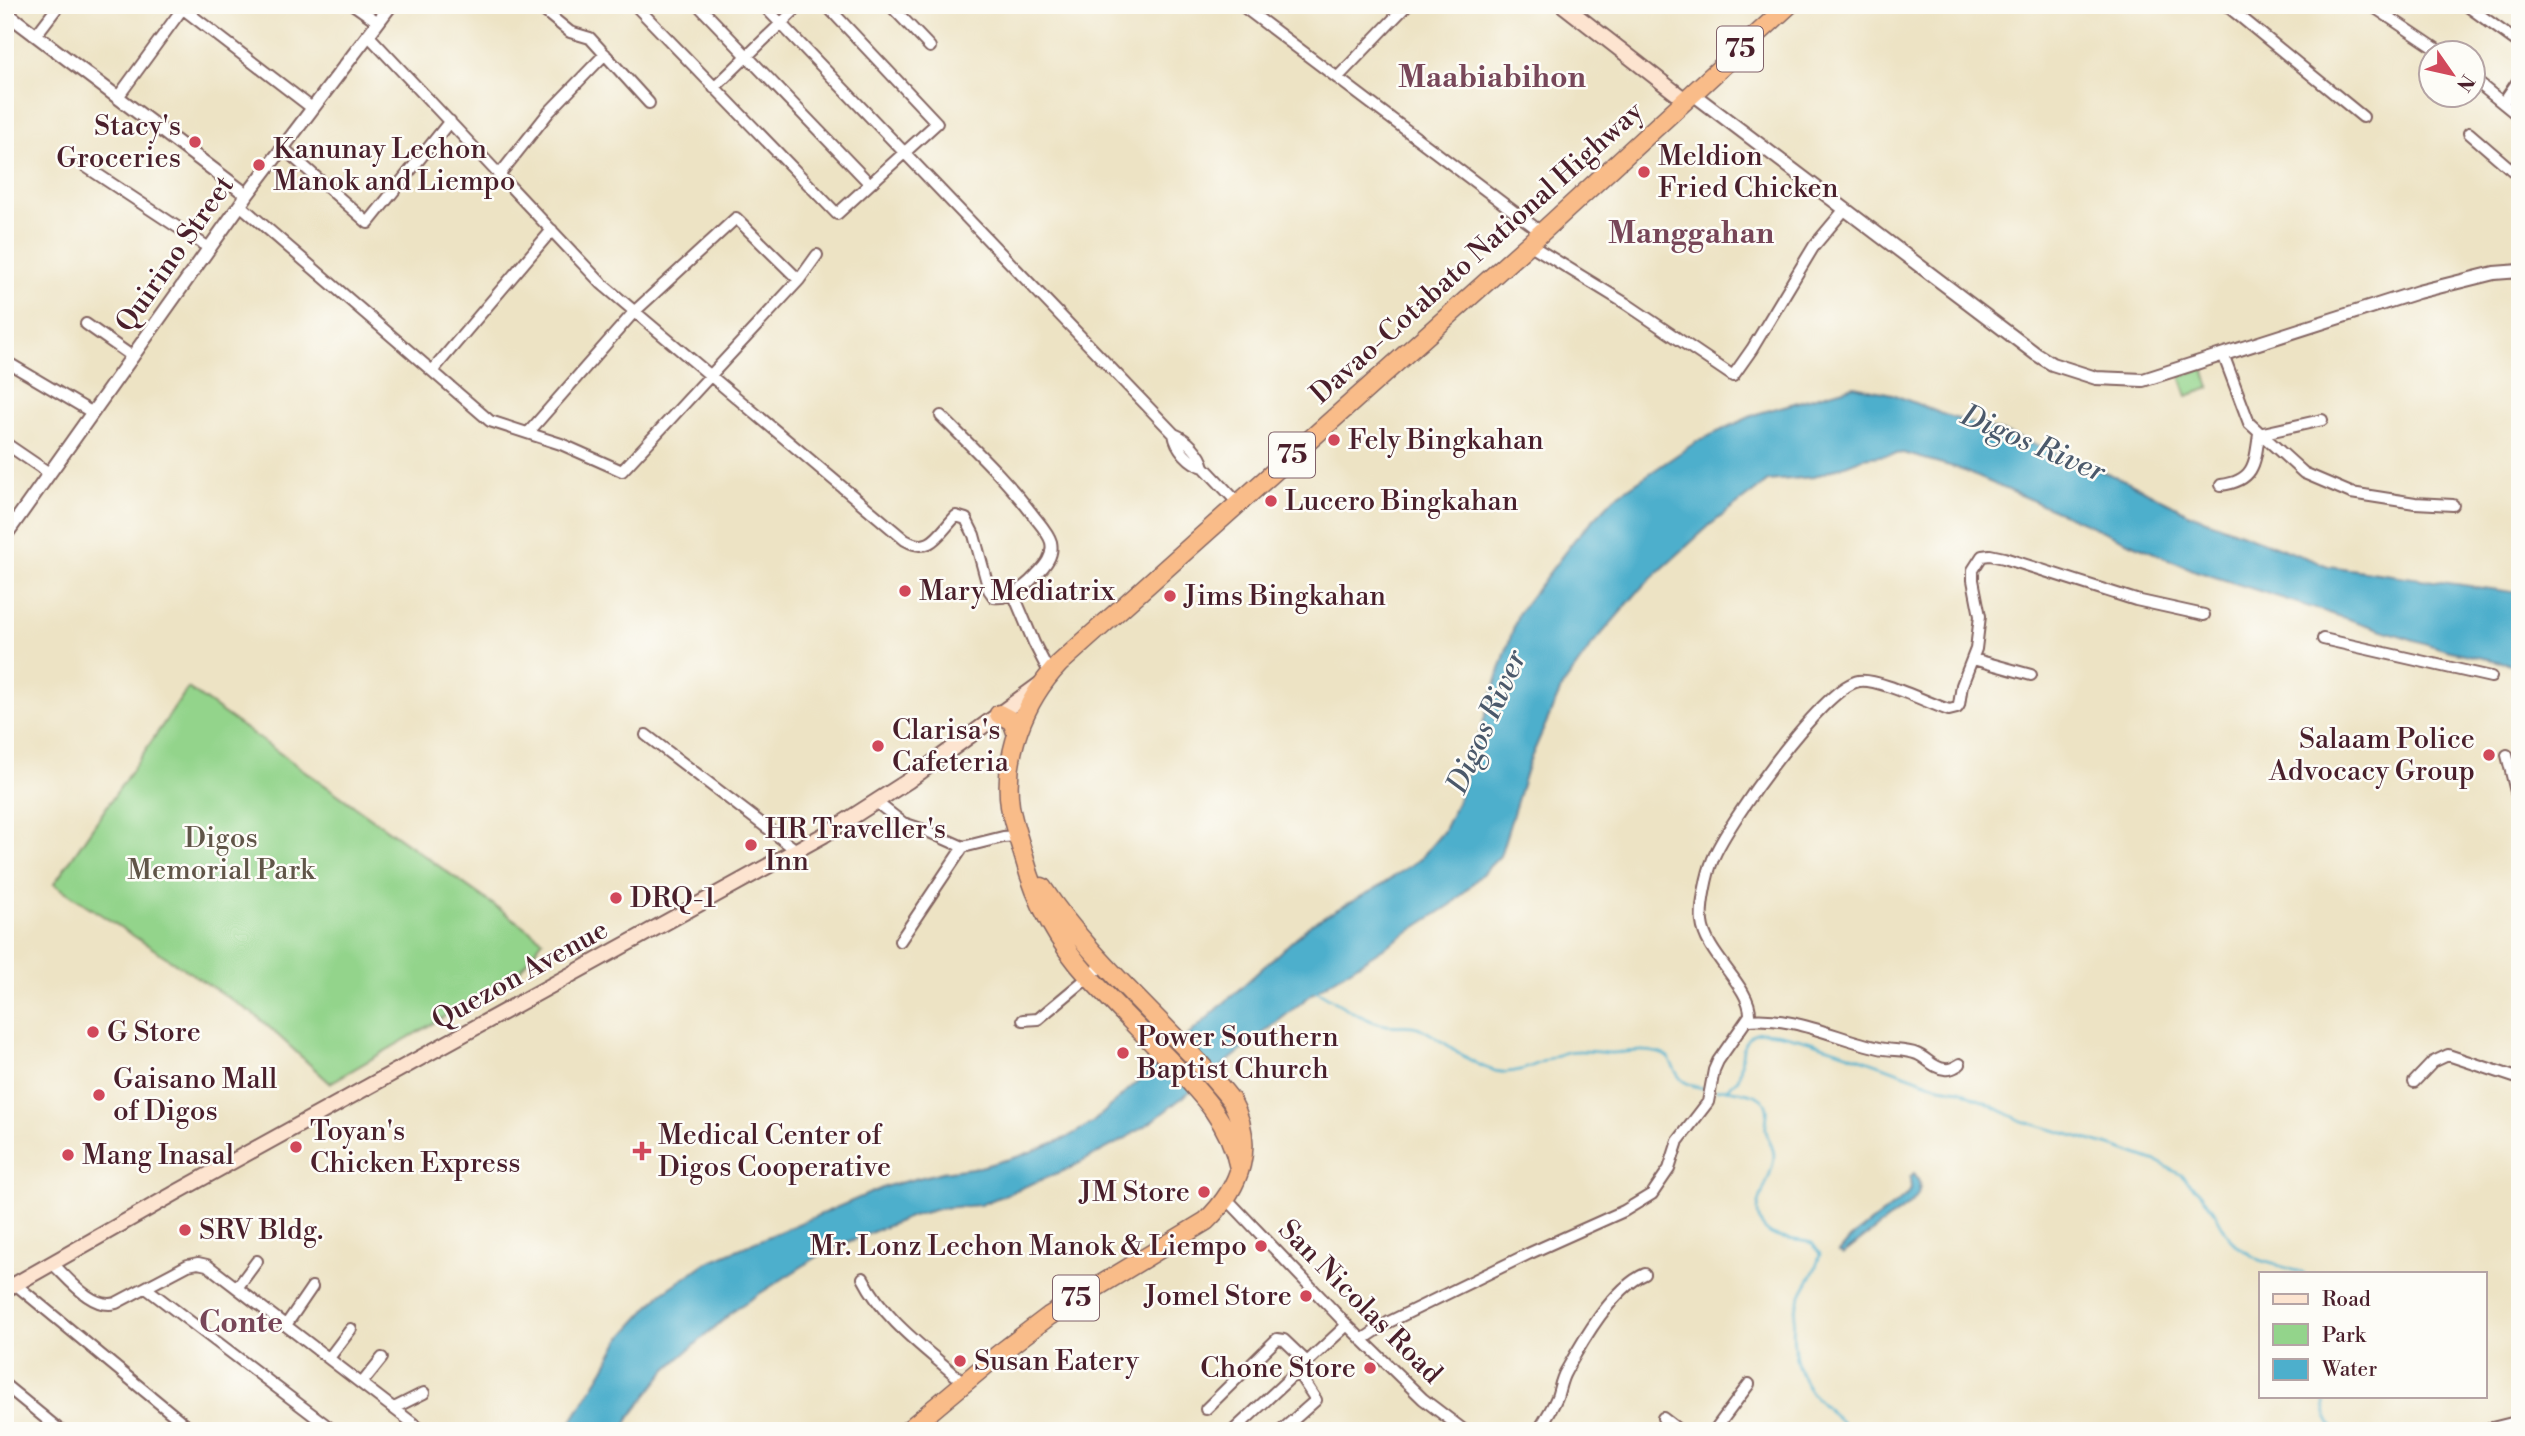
<svg xmlns="http://www.w3.org/2000/svg" width="2525" height="1436" font-family="'Libre Bodoni',serif">
<style>
.green{fill:#93d48b;stroke:#6e7a5b;stroke-width:2}
.water{fill:#4dafcc;stroke:#4c677c;stroke-width:2}
.lines{fill:none;stroke-linecap:round;stroke-linejoin:round}
.stream{stroke:#4dafcc;stroke-width:2.5}
.minor-casing{stroke:#836461;stroke-width:14}
.tertiary-casing{stroke:#836461;stroke-width:16}
.secondary-casing{stroke:#836461;stroke-width:18}
.trunk-casing{stroke:#836461;stroke-width:21}
.minor{stroke:#fff;stroke-width:10}
.tertiary{stroke:#fff;stroke-width:12}
.secondary{stroke:#fde4d0;stroke-width:14}
.trunk{stroke:#f9bc89;stroke-width:18}
.poi-dot{fill:#d1495b;stroke:#fdfcf7;stroke-width:2.5}
.labels{text-anchor:middle;dominant-baseline:central;stroke-width:5;stroke-linejoin:round;paint-order:stroke}
.shield{fill:#fdfcf7;stroke:#806168;stroke-width:2}
.shield-label{font-size:26px;font-weight:bold;fill:#4a1f2b}
.poi-label{font-size:28px;fill:#4a1f2b;stroke:#fdfcf7;text-anchor:start}
.street-label{font-size:28px;fill:#4a1f2b;stroke:#fdfcf7}
.park-label{font-size:28px;fill:#605548;stroke:#fdfcf7}
.neighbourhood-label{font-size:30px;font-weight:bold;fill:#784759;stroke:#fdfcf7}
.water-label{font-size:30px;font-style:italic;fill:#4b596b;stroke:#fdfcf7}
</style>
<rect width="100%" height="100%" fill="#fdfcf7"/>
<filter id="ink" filterUnits="userSpaceOnUse"><feTurbulence type="fractalNoise" baseFrequency=".0143" numOctaves="2"/><feDisplacementMap in="SourceGraphic" scale="14" xChannelSelector="R" yChannelSelector="G"/><feConvolveMatrix kernelMatrix="1 2 1 2 8 2 1 2 1" color-interpolation-filters="sRGB"/></filter>
<filter id="wash" filterUnits="userSpaceOnUse"><feTurbulence type="fractalNoise" baseFrequency=".00686" numOctaves="4" result="noise"/><feDisplacementMap in="SourceGraphic" scale="28" xChannelSelector="R" yChannelSelector="G"/><feGaussianBlur stdDeviation="1.57" result="paint"/><feColorMatrix in="noise" values="0 0 0 0 0 0 0 0 0 0 0 0 0 0 0 0 0 1.4 0 .05"/><feComposite in="paint" operator="in"/></filter>
<g filter="url(#wash)">
<rect width="100%" height="100%" fill="#ede3c4"/>
<!-- green -->
<path class="green" d="M2204,368L2210,388L2187,396L2180,376Z
M188,688L543,940L516,975L330,1083L258,1017L54,884Z"/>
<!-- water -->
<path class="water" d="M1854,386L1892,394L1945,415L2008,434L2129,482L2190,514L2328,566L2520,593V666L2446,650L2196,571L1957,468L1903,453L1863,458L1814,477L1768,481L1710,525L1642,587L1592,645L1562,687L1529,762L1500,856L1452,904L1316,991L1154,1120L1123,1140L1070,1168L980,1205L942,1208L912,1216L828,1250L737,1308L667,1369L630,1417L622,1431H566L604,1369L620,1339L661,1294L706,1263L887,1186L942,1172L980,1167L1020,1156L1066,1138L1092,1123L1312,923L1377,888L1420,859L1443,832L1457,803L1518,614L1575,539L1615,497L1696,442L1756,414Z
M1914,1173C1933,1195 1899,1212 1884,1223C1870,1233 1856,1244 1843,1254L1839,1252L1850,1239L1908,1194L1911,1189L1910,1177Z"/>
<g class="lines">
<!-- stream -->
<path class="stream" d="M1315,990C1336,1001 1358,1018 1381,1024C1394,1028 1408,1023 1420,1028C1446,1041 1467,1063 1495,1071C1521,1077 1544,1058 1567,1052C1582,1049 1595,1052 1610,1053C1624,1053 1640,1049 1653,1052C1676,1055 1669,1067 1682,1080C1689,1086 1699,1087 1707,1089
M1726,1089C1739,1092 1765,1092 1767,1109C1768,1116 1765,1123 1766,1130C1767,1139 1774,1147 1774,1156C1774,1179 1747,1206 1763,1227C1774,1242 1796,1238 1812,1243L1820,1254C1817,1270 1809,1279 1802,1293C1787,1323 1792,1366 1811,1392C1821,1407 1839,1416 1849,1431
M1717,1090L1726,1089L1738,1079C1744,1065 1738,1043 1753,1034C1773,1021 1911,1077 1940,1087L1960,1090L2022,1121L2117,1148L2162,1164L2181,1175L2199,1192L2213,1209L2230,1239L2237,1246L2259,1260L2304,1273
M2324,1396C2323,1410 2327,1419 2335,1431"/>
</g>
</g>
<g filter="url(#ink)">
<g class="lines">
<!-- minor casing -->
<g class="minor-casing">
<path id="minor" d="M354,5L378,22
M537,5L570,32L590,38L649,103
M635,5L837,214L937,123L826,5
M698,5L870,184
M763,5L1174,434C1187,439 1201,454 1204,467L1238,503
M890,5L930,47
M1241,5L1541,232
M2226,5L2363,117
M2371,5L2441,52
M2466,5L2520,44
M182,8L312,108
M36,35L59,5
M368,35L602,284L905,540C931,555 939,533 956,516L966,519L974,535L989,590L994,597C1010,599 1026,586 1036,575C1045,566 1054,556 1051,542C1048,532 1039,523 1033,515C1006,479 973,448 941,416
M1337,78L1407,5
M2472,78L2520,117
M714,88L800,5
M118,97L185,5
M2503,103L2520,78
M2469,133L2520,177
M282,147L368,223L450,121
M85,166L209,248
M500,174L549,112L605,54
M240,205L490,421L561,444L622,471L799,280L817,255
M1529,244L1625,303L1733,376L1752,349L1814,246L1845,209
M86,324L133,357
M2223,354L2249,423L2304,473L2351,493L2415,503L2453,505
M5,361L93,413
M433,370L552,230
M528,433L634,312L736,218L799,280
M1174,434C1176,448 1190,464 1204,467
M2259,434L2322,420
M5,443L49,473
M2221,485C2254,481 2255,464 2259,434
M1013,593L1034,643L1050,674
M2323,639L2491,677
M1973,659L2031,675
M646,735L796,850
M2507,755L2520,808
M876,802L903,823L927,831L963,847
M900,941L963,847L1003,837L1017,836
M1023,1020L1038,1019L1104,964
M1748,1020C1796,1016 1834,1038 1879,1048C1892,1051 1905,1049 1917,1054C1927,1058 1933,1068 1945,1069C1951,1070 1955,1067 1960,1064
M2414,1082L2433,1062L2448,1055L2520,1079
M1227,1199L1347,1325L1423,1399L1465,1431
M52,1263C68,1278 92,1310 116,1303L188,1265L198,1263L207,1265L423,1431
M863,1278C886,1323 928,1350 964,1383
M15,1284L193,1431
M146,1288L334,1431
M237,1288L257,1261
M286,1325L312,1287
M1362,1340L1389,1322L1528,1254L1624,1211L1652,1194L1669,1169L1678,1141L1708,1102L1714,1070L1718,1061L1750,1015C1751,987 1705,954 1702,922C1700,907 1707,873 1713,859C1727,824 1823,687 1859,681C1878,678 1928,703 1949,710L1957,708L1959,705L1962,685L1976,649L1980,616L1973,580V570L1982,556L1990,555L2004,558L2136,600L2204,615
M329,1358L351,1329
M362,1383L382,1358
M5,1385L61,1431
M394,1408L424,1393
M1206,1409L1277,1339L1284,1340L1307,1362
M1663,1418L1680,1431
M1233,1431L1347,1325
M1281,1431L1316,1400L1297,1371
M1538,1431C1545,1420 1552,1409 1557,1397C1560,1388 1561,1379 1566,1371C1583,1340 1613,1288 1645,1274
M1714,1431L1749,1384
M2480,1431L2520,1421"/>
</g>
<!-- tertiary casing -->
<g class="tertiary-casing">
<path id="tertiary" d="M5,12L247,195
M1693,94L2036,354L2052,364L2096,378L2143,380L2418,292L2494,273L2520,271
M5,536L247,195L391,5"/>
</g>
<!-- secondary casing -->
<g class="secondary-casing">
<path id="secondary" d="M1563,5L1685,100
M5,1290L179,1191L824,835L908,781L1039,685"/>
</g>
<!-- trunk casing -->
<g class="trunk-casing">
<path id="trunk" d="M999,714L1012,721L1017,735
M1239,1168C1230,1123 1202,1094 1171,1062C1144,1034 1116,1006 1090,978C1058,943 1036,902 1024,857C1019,840 1013,824 1010,806C1003,755 1024,701 1059,664L1529,244L1789,5
M907,1431L999,1354L1049,1316L1206,1221C1241,1187 1256,1145 1231,1100C1172,1026 1095,967 1042,887"/>
</g>
<!-- minor -->
<use href="#minor" class="minor"/>
<!-- tertiary -->
<use href="#tertiary" class="tertiary"/>
<!-- secondary -->
<use href="#secondary" class="secondary"/>
<!-- trunk -->
<use href="#trunk" class="trunk"/>
</g>
</g>
<!-- markers -->
<g class="poi-dot">
<circle cx="195" cy="142" r="7"/>
<circle cx="259" cy="165" r="7"/>
<circle cx="1644" cy="172" r="7"/>
<circle cx="1334" cy="440" r="7"/>
<circle cx="1271" cy="501" r="7"/>
<circle cx="905" cy="591" r="7"/>
<circle cx="1170" cy="596" r="7"/>
<circle cx="878" cy="746" r="7"/>
<circle cx="2489" cy="755" r="7"/>
<circle cx="751" cy="845" r="7"/>
<circle cx="616" cy="898" r="7"/>
<circle cx="93" cy="1032" r="7"/>
<circle cx="1123" cy="1053" r="7"/>
<circle cx="99" cy="1095" r="7"/>
<circle cx="296" cy="1147" r="7"/>
<path d="M638.5 1140.5h7v7h7v7h-7v7h-7v-7h-7v-7h7z"/>
<circle cx="68" cy="1155" r="7"/>
<circle cx="1204" cy="1192" r="7"/>
<circle cx="185" cy="1230" r="7"/>
<circle cx="1261" cy="1246" r="7"/>
<circle cx="1306" cy="1296" r="7"/>
<circle cx="960" cy="1361" r="7"/>
<circle cx="1370" cy="1368" r="7"/>
</g>
<g class="labels">
<!-- shield labels -->
<g class="shield">
<rect x="1717" y="26.5" width="46" height="45" rx="5"/>
<rect x="1269" y="432.5" width="46" height="45" rx="5"/>
<rect x="1053" y="1275.5" width="46" height="45" rx="5"/>
</g>
<g class="shield-label">
<text x="1740" y="49">75</text>
<text x="1292" y="455">75</text>
<text x="1076" y="1298">75</text>
</g>
<!-- poi labels -->
<g class="poi-label">
<text x="181" y="126" text-anchor="end">Stacy's<tspan x="181" dy="32">Groceries</tspan></text>
<text x="273" y="149">Kanunay Lechon<tspan x="273" dy="32">Manok and Liempo</tspan></text>
<text x="1658" y="156">Meldion<tspan x="1658" dy="32">Fried Chicken</tspan></text>
<text x="1348" y="440">Fely Bingkahan</text>
<text x="1285" y="501">Lucero Bingkahan</text>
<text x="919" y="591">Mary Mediatrix</text>
<text x="1184" y="596">Jims Bingkahan</text>
<text x="892" y="730">Clarisa's<tspan x="892" dy="32">Cafeteria</tspan></text>
<text x="2475" y="739" text-anchor="end">Salaam Police<tspan x="2475" dy="32">Advocacy Group</tspan></text>
<text x="765" y="829">HR Traveller's<tspan x="765" dy="32">Inn</tspan></text>
<text x="630" y="898">DRQ-1</text>
<text x="107" y="1032">G Store</text>
<text x="1137" y="1037">Power Southern<tspan x="1137" dy="32">Baptist Church</tspan></text>
<text x="113" y="1079">Gaisano Mall<tspan x="113" dy="32">of Digos</tspan></text>
<text x="310" y="1131">Toyan's<tspan x="310" dy="32">Chicken Express</tspan></text>
<text x="658" y="1135">Medical Center of<tspan x="658" dy="32">Digos Cooperative</tspan></text>
<text x="82" y="1155">Mang Inasal</text>
<text x="1190" y="1192" text-anchor="end">JM Store</text>
<text x="199" y="1230">SRV Bldg.</text>
<text x="1247" y="1246" text-anchor="end">Mr. Lonz Lechon Manok &amp; Liempo</text>
<text x="1292" y="1296" text-anchor="end">Jomel Store</text>
<text x="974" y="1361">Susan Eatery</text>
<text x="1356" y="1368" text-anchor="end">Chone Store</text>
</g>
<!-- street labels -->
<g class="street-label">
<text transform="translate(1477 253) rotate(-42)">Davao-Cotabato National Highway</text>
<text transform="translate(175 254) rotate(-55)">Quirino Street</text>
<text transform="translate(520 975) rotate(-29)">Quezon Avenue</text>
<text transform="translate(1360 1302) rotate(45)">San Nicolas Road</text>
</g>
<!-- park labels -->
<g class="park-label">
<text x="221" y="838">Digos<tspan x="221" dy="32">Memorial Park</tspan></text>
</g>
<!-- neighbourhood labels -->
<g class="neighbourhood-label">
<text x="1492" y="78">Maabiabihon</text>
<text x="1691" y="234">Manggahan</text>
<text x="241" y="1323">Conte</text>
</g>
<!-- water labels -->
<g class="water-label">
<text transform="translate(2033 444) rotate(23)">Digos River</text>
<text transform="translate(1487 722) rotate(-66)">Digos River</text>
</g>
</g>
<!-- margin -->
<rect width="2525" height="1436" fill="none" stroke="#fdfcf7" stroke-width="28"/>
<!-- legend -->
<rect x="2259" y="1272" width="228" height="126" fill="#fdfcf7" stroke="#b5a4a5" stroke-width="2"/>
<rect x="2273" y="1294" width="35" height="10" fill="#fde4d0" stroke="#b5a4a5" stroke-width="2"/>
<text x="2322" y="1306" font-size="21" fill="#4a1f2b">Road</text>
<rect x="2273" y="1324" width="35" height="21" fill="#93d48b" stroke="#b5a4a5" stroke-width="2"/>
<text x="2322" y="1342" font-size="21" fill="#4a1f2b">Park</text>
<rect x="2273" y="1359" width="35" height="21" fill="#4dafcc" stroke="#b5a4a5" stroke-width="2"/>
<text x="2322" y="1376" font-size="21" fill="#4a1f2b">Water</text>
<!-- north arrow -->
<g transform="translate(2452 74) rotate(124)"><circle r="33" fill="#fdfcf7" stroke="#b5a4a5" stroke-width="2"/>
<path d="M0-5L12 26L0 18L-12 26Z" fill="#d1495b"/>
<text y="-10" font-size="19" font-weight="bold" text-anchor="middle" fill="#4a1f2b">N</text>
</g>
</svg>
